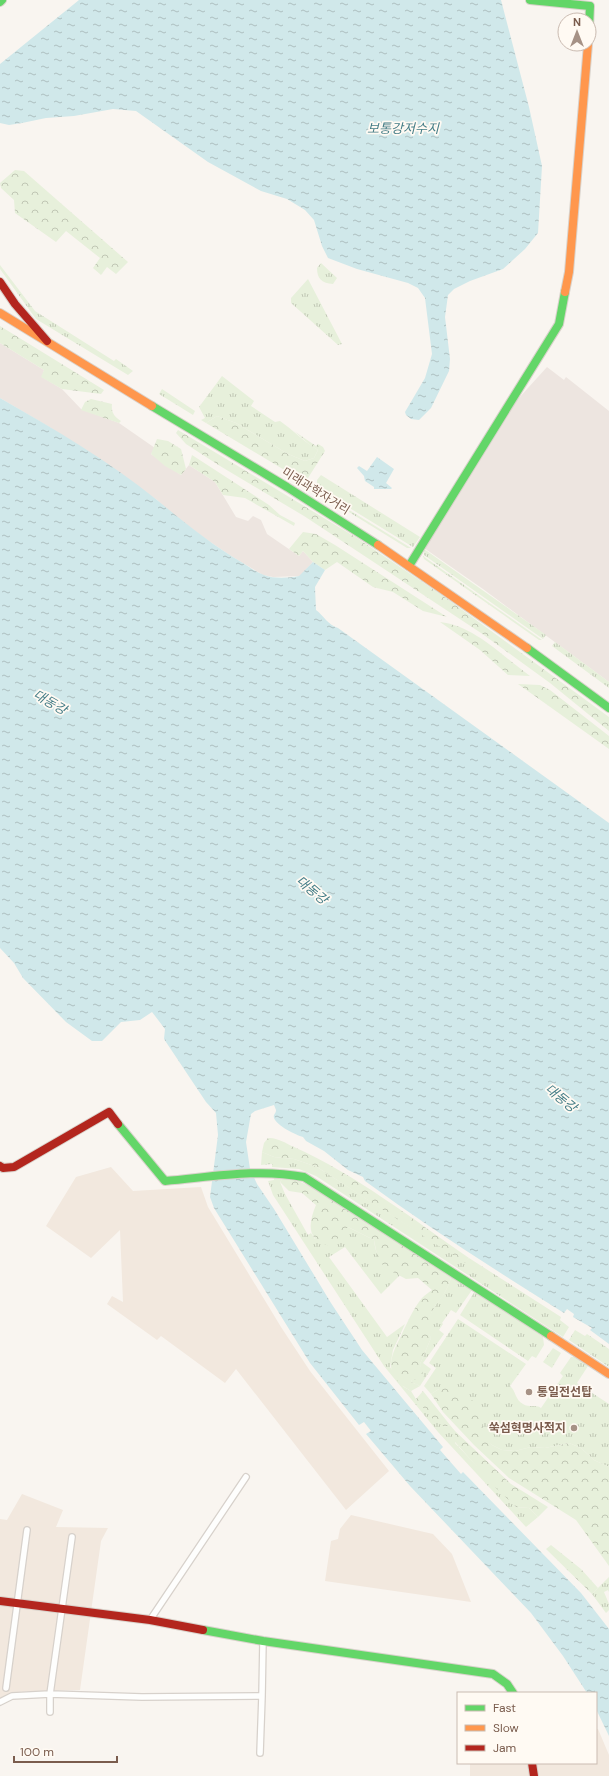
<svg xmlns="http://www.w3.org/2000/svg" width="609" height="1776" font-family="'DM Sans','Noto Sans KR',sans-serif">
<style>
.residential{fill:#f2e8de}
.industrial{fill:#ede5e0}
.grass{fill:url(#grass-tufts)}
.forest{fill:url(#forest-crowns)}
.water{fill:url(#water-ripples)}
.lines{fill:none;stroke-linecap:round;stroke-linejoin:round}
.street-casing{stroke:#d7d1cb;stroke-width:8}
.fast-casing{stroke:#d9d2cb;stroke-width:10}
.slow-casing{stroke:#d9d2cb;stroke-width:10}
.jam-casing{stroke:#d9d2cb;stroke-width:10}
.street{stroke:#fefefd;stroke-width:5.5}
.fast{stroke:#63d668;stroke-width:8}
.slow{stroke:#ff974d;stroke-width:8}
.jam{stroke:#b3261e;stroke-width:8}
.poi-dot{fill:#a69286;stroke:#fffaf3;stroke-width:1.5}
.labels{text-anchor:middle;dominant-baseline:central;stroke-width:3.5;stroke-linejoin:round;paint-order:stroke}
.street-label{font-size:12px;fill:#7a5c4d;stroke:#fffaf3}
.poi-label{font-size:12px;font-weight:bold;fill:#7a5c4d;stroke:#fffaf3;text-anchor:start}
.water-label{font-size:13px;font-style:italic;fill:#437c86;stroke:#fffaf3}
</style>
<defs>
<pattern id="grass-tufts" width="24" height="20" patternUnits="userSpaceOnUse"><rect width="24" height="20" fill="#e7f0db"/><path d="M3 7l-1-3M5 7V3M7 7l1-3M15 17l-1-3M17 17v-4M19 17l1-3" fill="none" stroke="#c0c6b4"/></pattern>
<pattern id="forest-crowns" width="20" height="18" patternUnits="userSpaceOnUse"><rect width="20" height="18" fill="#e7f0db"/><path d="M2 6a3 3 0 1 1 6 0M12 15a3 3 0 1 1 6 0" fill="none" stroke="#c0c6b4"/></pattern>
<pattern id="water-ripples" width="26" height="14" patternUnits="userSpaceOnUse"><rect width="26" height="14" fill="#d0e8ea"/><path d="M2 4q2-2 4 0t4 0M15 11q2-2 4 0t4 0" fill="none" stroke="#aebfc0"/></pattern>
</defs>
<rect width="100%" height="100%" fill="#f9f5f0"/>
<!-- residential -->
<path class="residential" d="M111,1167L133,1191L201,1187L208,1207L281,1327L310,1371L389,1471L346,1510L236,1369L225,1383L161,1336L157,1340L107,1304L112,1296L123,1302L120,1230L91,1258L46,1226L76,1177Z
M22,1494L63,1510L56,1527L108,1528L101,1541L80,1690L14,1692L0,1698V1519L7,1520Z
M351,1515L433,1534L452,1554L471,1602L325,1581L331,1541L338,1539L340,1529Z
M596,1729H598L609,1755V1776H470V1763H596Z"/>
<!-- industrial -->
<path class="industrial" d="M0,343L44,370L42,377L62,389L81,409L119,423L155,448L151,454L181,475L189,465L215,482L236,517L248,521L253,516L261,520L267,534L299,556L303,551L313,562L300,576L273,577L263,575L231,556L203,537L175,516L157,500L51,428L0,398Z
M547,367L564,380L566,377L609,411V682L483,589L424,548L518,399Z"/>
<!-- grass -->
<path class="grass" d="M321,263L337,278L333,284C322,283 317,279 317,268Z
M0,265L35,311L114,361L116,359L133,371L128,375L36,319L0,269Z
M308,279L342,344L338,345L291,303V298Z
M222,376L254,401L251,406L275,422L280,421C293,430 303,441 318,450L314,458L305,461L288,454L236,423L217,416L206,423L201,420L205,418L199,407Z
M162,389L195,411L193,415L159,394Z
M321,475L420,537L413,547L317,488V480Z
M315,489L411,548H407L315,491Z
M424,549L546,635L543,639L424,555Z
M423,556L542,640H539L424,559Z
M555,642L609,682V688L552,646Z
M262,1152L274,1157L294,1159L317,1167L465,1262L469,1258L561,1317L560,1320L569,1327L563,1337L316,1176L299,1169L272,1167V1164L261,1165Z
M274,1177L283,1178L280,1182L285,1194L308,1235L311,1233L315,1239L348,1227L374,1240C376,1259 384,1268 400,1275L381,1294L345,1247L329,1257L387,1337L405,1324L393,1350L390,1367L404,1387L411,1391L416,1399L445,1427L450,1425L455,1431V1443L516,1507L529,1508L538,1517L526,1527L438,1432L384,1366L273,1195L268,1181L274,1180Z
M451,1277L472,1290L456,1313L451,1310L442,1323L443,1324L439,1330L444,1334L423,1363L431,1369L420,1386L411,1382L412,1380L421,1370L420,1364L431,1338L425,1327C428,1320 431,1312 435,1306C442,1297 449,1287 451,1277Z
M475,1291L543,1337L544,1345L536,1358L532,1356L528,1361L460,1315Z
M458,1319L526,1364L510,1386C516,1391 515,1400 523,1404C529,1408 536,1404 541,1408L563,1376L560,1373L571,1357H576L588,1366L577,1383L609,1404V1467L594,1460L581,1448L569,1443L545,1448L531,1447L515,1451L502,1450L492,1445L439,1389L431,1394L424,1386L436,1368L429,1363Z
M575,1330L585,1336L587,1334L609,1349V1367L569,1340Z
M553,1348L561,1353L552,1368L543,1362Z
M609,1577V1592L608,1590L604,1592L609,1604V1610L606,1613L592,1594Z"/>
<!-- forest -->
<path class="forest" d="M15,170L24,171L128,262L116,274L107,267L101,275L93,268L100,258L66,231L56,242L15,213L14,200L1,188L0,183Z
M0,326L104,390L101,394L62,389L41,377L44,370L0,343Z
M91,399L112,404C111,412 114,417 121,421L119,423L81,410L85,402Z
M217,416L236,423L288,454L305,461L314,458L318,450L310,445L294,431L316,446L318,444L323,447L325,451L308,478L301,480L206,423Z
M178,430L357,538L446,598L609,717V731L550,683L481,633L304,516L220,466L186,444L176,433Z
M157,439L168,441L181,449L186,469L181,475L165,466L151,454Z
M192,455L269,505L280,515L295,523L294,526L245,498L223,495L215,482L189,465Z
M303,532L316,534L335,545L447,617L423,611L393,592L373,587L337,562L325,570L313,562L303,551L299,556L289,549Z
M440,622C475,626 502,656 530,676L508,675L480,650Z
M518,684L540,685L550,690L609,736V749Z
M268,1138C276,1137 286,1143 294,1147C355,1174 414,1220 469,1258L465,1263L317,1167L294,1159L274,1157L262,1152L264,1143Z
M283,1178L296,1180L316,1189L451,1277C449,1287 442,1298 435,1306C431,1312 429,1320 426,1327L431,1338L420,1364L424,1378L412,1380L411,1382L420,1386L411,1391C383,1376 389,1359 401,1336C407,1323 413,1309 422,1298C425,1295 429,1292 432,1290L418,1278L406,1279L387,1269L378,1260L374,1240L348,1227L331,1246C306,1241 308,1224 316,1205L302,1193L289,1191L280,1182Z
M447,1388L469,1396L476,1405L486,1437L492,1445L502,1450L515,1451L531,1447L545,1448L569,1443L581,1448L594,1460L609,1467V1566L576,1520L509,1478L474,1445L443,1412L431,1394L439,1389Z
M423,1391L450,1425L445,1427L433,1419L416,1399Z
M455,1431L511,1484L548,1507L538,1517L529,1508L516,1507L495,1487L455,1442Z
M551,1545L581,1569L598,1588L592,1594L546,1549Z"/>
<!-- water -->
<path class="water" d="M79,0H501L529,107L542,166L538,233L525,249L503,269L470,281L454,289L448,295L445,317L450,359L449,371L431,408L419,420L411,419L406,415L405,412L425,378L432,354L425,298L418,288L408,283L357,269L328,258L322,246L314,220L305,210L287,199L261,191L208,162L136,111L113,109L74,116L46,118L22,123L9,125L0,123V64Z
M0,398C54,429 109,461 157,500C185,523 212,545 243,563C249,567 256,572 264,575C274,579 289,578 299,576L313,562L325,570L315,587L316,610C324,616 328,625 338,628L609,823V1344L590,1330L592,1328L573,1317L574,1314L567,1309L564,1313C497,1271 429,1228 365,1181L363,1177L348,1170L324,1151L306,1141L303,1137C296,1135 277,1126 274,1118C273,1114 276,1114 276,1110L274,1105L255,1111L251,1114L246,1142L250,1169L257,1184L274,1209L331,1303L362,1350L443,1447L440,1450L461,1474L463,1472L581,1593L609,1629V1736L596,1709V1693H587L563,1656L531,1613L410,1486L366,1434L371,1431L364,1422L359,1425L310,1363L214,1208L210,1197L218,1135L216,1113L206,1102L164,1039L165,1029L152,1012L140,1020L121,1022L102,1041H92L66,1022L23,978L14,963L0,948Z
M377,457L394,469L386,483L392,488L391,489H374V487L365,481L364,476L357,468L359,466L367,471Z"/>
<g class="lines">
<!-- street casing -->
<g class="street-casing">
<path id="street" d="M150,1620L246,1477
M6,1688L27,1530
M262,1696L263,1641
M0,1702L12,1696L50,1694L142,1697L262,1696L260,1753
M50,1712V1694L72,1537"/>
</g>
<!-- fast casing -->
<g class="fast-casing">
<path id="fast" d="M530,0L590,6L589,28
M0,2L2,0
M152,406L287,487L378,545
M409,566L559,324L565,292
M527,648L609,708
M118,1124L165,1181C212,1177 258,1168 304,1177L551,1336
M203,1630L263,1641L493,1674L507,1684L513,1693"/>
</g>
<!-- slow casing -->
<g class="slow-casing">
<path id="slow" d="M565,292L569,272L588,44
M0,313L152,406
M378,545L527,648
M551,1336L609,1374"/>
</g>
<!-- jam casing -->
<g class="jam-casing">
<path id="jam" d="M0,282L15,304L47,341
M0,1166L3,1168L14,1167L109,1112L118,1124
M0,1601L150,1620L203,1630
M532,1763L534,1776"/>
</g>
<!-- street -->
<use href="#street" class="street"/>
<!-- fast -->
<use href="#fast" class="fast"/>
<!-- slow -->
<use href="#slow" class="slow"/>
<!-- jam -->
<use href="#jam" class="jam"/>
</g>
<!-- markers -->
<g class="poi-dot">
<circle cx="529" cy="1392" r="4"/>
<circle cx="574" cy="1428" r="4"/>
</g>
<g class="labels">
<!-- street labels -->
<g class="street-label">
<text transform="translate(316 491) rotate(32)">미래과학자거리</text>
</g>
<!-- poi labels -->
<g class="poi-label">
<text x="537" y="1392">통일전선탑</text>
<text x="566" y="1428" text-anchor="end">쑥섬혁명사적지</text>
</g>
<!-- water labels -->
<g class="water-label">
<text x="403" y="128">보통강저수지</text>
<text transform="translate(50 702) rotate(30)">대동강</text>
<text transform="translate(312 890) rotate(40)">대동강</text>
<text transform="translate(561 1098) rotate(39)">대동강</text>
</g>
</g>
<!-- legend -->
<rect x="457" y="1692" width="140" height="72" fill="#fffaf3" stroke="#cabbb1"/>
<rect x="465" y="1705" width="20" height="6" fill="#63d668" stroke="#cabbb1"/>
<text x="493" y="1712" font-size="12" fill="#7a5c4d">Fast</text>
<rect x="465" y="1725" width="20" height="6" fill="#ff974d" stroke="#cabbb1"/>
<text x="493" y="1732" font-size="12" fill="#7a5c4d">Slow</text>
<rect x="465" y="1745" width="20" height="6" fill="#b3261e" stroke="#cabbb1"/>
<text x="493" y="1752" font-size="12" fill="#7a5c4d">Jam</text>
<!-- north arrow -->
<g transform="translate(577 32)"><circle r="19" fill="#fffaf3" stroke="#cabbb1"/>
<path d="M0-3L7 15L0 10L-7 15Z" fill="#a69286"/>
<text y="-6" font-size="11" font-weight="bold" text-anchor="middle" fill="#7a5c4d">N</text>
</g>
<!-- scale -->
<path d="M14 1756v6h103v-6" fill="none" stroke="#7a5c4d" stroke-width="2"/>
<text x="20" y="1756" font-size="12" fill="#7a5c4d" stroke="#fffaf3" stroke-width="3" paint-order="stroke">100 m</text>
</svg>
